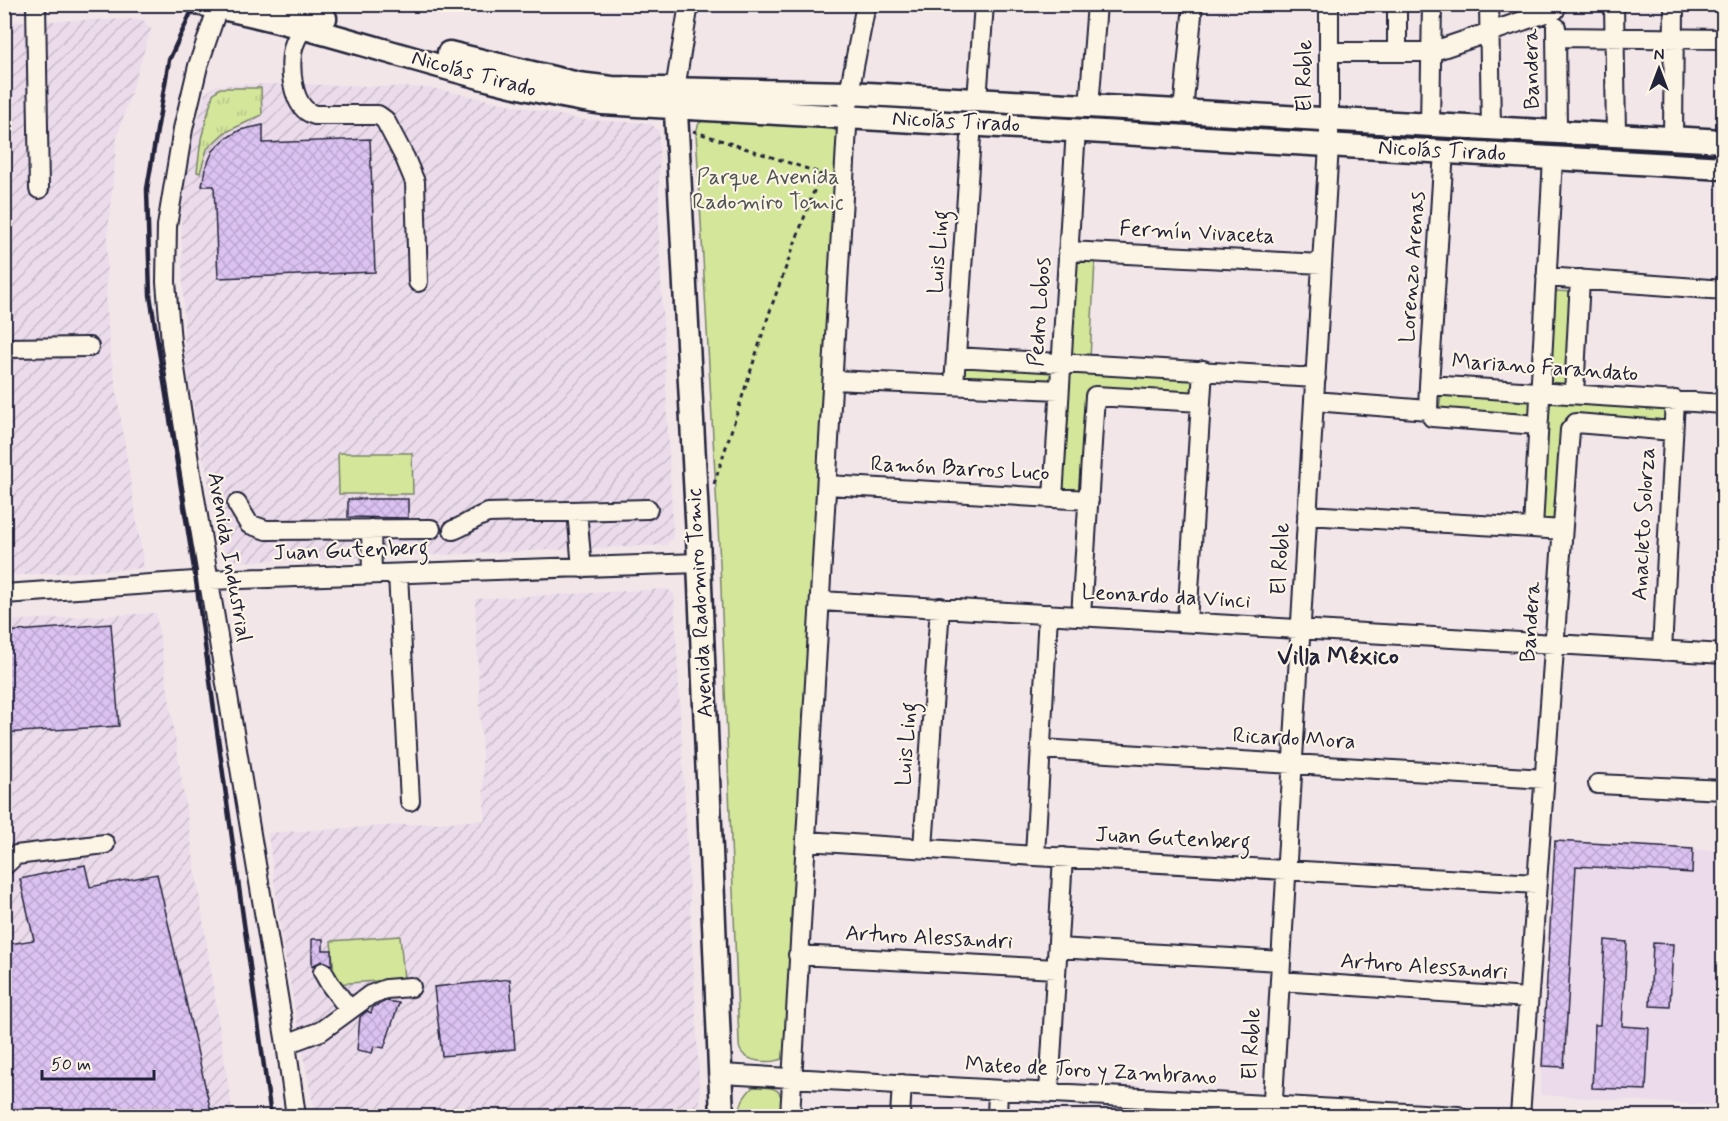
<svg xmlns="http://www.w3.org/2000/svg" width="1728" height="1121" font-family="Mynerve,sans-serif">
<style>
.built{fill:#ebdbeb}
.industrial{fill:url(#industrial-furrows)}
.grass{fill:url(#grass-tufts);stroke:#7a846a;stroke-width:1.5}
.green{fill:#d3e69a;stroke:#7a846a;stroke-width:1.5}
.building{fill:url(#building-cross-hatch);stroke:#22223b;stroke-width:1.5}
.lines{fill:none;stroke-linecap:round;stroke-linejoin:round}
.minor-casing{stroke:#22223b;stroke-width:22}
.major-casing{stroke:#22223b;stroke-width:27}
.path{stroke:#22223b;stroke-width:3;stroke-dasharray:4.5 4.5;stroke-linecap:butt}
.minor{stroke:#fcf5e5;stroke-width:18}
.major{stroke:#fcf5e5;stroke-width:22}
.rail{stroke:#22223b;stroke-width:4.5}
.labels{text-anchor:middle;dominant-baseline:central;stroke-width:4.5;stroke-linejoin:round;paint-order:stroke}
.street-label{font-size:22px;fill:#22223b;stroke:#fcf5e5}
.park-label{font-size:22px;fill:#4e5353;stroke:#fcf5e5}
.neighbourhood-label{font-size:24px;font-weight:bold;fill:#22223b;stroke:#fcf5e5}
</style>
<defs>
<pattern id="industrial-furrows" width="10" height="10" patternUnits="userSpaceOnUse" patternTransform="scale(1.5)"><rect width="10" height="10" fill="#ebdbeb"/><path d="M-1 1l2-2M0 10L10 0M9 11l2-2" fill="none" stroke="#c9bcca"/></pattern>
<pattern id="grass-tufts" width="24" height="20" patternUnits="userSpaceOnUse" patternTransform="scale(1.5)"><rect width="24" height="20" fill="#d3e69a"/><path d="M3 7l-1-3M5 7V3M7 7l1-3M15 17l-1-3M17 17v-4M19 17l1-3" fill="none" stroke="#b5c586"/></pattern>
<pattern id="building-cross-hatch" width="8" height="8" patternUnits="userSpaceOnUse" patternTransform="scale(1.5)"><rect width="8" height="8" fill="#dbc2f1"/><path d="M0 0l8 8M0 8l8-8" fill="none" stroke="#bca6d0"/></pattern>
</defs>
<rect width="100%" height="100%" fill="#f2e6e9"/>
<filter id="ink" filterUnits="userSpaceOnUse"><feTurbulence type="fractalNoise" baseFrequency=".0167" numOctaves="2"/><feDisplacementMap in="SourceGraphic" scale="12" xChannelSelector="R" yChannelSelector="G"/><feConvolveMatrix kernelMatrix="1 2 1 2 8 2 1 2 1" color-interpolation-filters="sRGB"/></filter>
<g filter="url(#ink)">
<!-- built -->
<path class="built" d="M1555,841L1723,851V1106L1540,1095Z"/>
<!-- industrial -->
<path class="industrial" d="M142,19L151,29L117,137L107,246L106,310L111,356L144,568L5,576V22Z
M292,84L431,88L583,120L650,123L659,131V240L673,537L666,545L440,555L226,562L202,454L185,356L181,216L190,151L205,94L217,85Z
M667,589L674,594L701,1116H315L282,940L268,833L485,820L475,599Z
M156,613L233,1116H5L4,621Z"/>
<!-- grass -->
<path class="grass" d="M220,88H261L262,115L224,133L207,149L200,173L197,172L201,139L213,94Z"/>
<!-- green -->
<path class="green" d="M705,120L830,127L837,132L839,137L785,1057C776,1064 752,1063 743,1054C739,1050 739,1046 739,1041L720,563L696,132L699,123Z
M1075,259L1095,260L1090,359L1070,358Z
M1554,291L1574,292L1569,390L1548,389Z
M962,362L1053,368L1052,385L961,379Z
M1077,370L1187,376L1193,380L1192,393L1091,389L1081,486L1077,492L1062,491L1069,374Z
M1441,394L1531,400L1530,416L1439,411Z
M1555,402L1666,408L1671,424L1570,421L1556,524L1541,523L1547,406Z
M338,453H412L413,494H339Z
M400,936L404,979L335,984L331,941Z
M753,1087C780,1087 783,1089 782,1116H740C739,1104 744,1096 753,1087Z"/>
<!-- building -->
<path class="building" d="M263,125V143L370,139L375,272L218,278L214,186H202L205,169L213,151L225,139L240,130Z
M348,499H408V518L348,517Z
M111,624L119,726L4,733V632Z
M1555,841L1693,849L1692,873L1576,866L1564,1067L1542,1066Z
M85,865L90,887L157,874L212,1116H4V945L34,940L20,879Z
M312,939H323V950H332V965L322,961L312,966Z
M1605,940L1627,942L1622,1026L1649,1028L1646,1090L1592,1088L1595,1025H1600Z
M1653,943L1673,944L1670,1007L1650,1006Z
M510,979L515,1049L442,1056L434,987Z
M386,1001L399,1003L384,1048L374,1046L372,1053L357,1050L360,1017L367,1011L371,1013L373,1007Z"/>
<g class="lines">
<!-- minor casing -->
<g class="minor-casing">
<path id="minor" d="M36,4L39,189
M219,4L198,66L183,129L167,226L166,282L171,342L190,468L286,1044L296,1116
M1397,4V51
M1489,4L1491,128
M1614,4L1616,135
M302,27C300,33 296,39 294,45C288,64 291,109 315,115H378L385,120L405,158L415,182L418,282
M1556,27L1557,132
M1556,37L1724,39
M1329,52H1431L1555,10
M675,89L689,4
M977,100L984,4
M1089,107L1097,4
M1183,112L1193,4
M1430,125L1432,4
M1673,139L1674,4
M1553,158L1533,528L1562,530
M1068,251L1322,264
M1546,277L1724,290
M4,348L89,347
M956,357L1316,378
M833,380L1059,390
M954,385L972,123
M1429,385L1444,151
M1574,394L1580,279
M1314,401L1428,410L1429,385L1724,404
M1428,410L1432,417L1538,425
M827,485L1089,500
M1053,498L1076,129
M237,504L249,524L266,530L431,529
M577,511L582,568
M1307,515L1533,528
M371,529L372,574
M453,530C465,526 475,517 488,513L648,509
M398,574L410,801
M4,594L209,580L699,563
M821,601L1724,654
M1081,616L1095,396L1201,402
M1187,622L1203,370
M1662,651L1675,400
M1041,749L1544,779
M1598,784L1724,790
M806,841L1035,856L1537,884
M923,848L940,607
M1035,856L1048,614
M4,866L16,855L105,844
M1058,948L1281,961
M798,955L1056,969
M323,972L330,984L349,1009
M1280,981L1528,998
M286,1044L321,1031L370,995L386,989L411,987
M721,1074L1458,1116
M1049,1093L1063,857
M790,1116L849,93L866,4
M900,1116L902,1084
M997,1116L998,1090
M1272,1116L1329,145V4
M1520,1116L1570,430L1576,423L1673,431"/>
</g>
<!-- major casing -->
<g class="major-casing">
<path id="major" d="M201,4C337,29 466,83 603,103L1724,168
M278,4L325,18
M449,53L578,84L612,88L849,93L1724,141
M675,93L698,537L722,1116"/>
</g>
<!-- path -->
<path class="path" d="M693,131L829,176
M714,484L772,305L821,172"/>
<!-- minor -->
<use href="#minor" class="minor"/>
<!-- major -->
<use href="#major" class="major"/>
<!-- rail -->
<path class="rail" d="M195,4L169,60L147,189L150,295L196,581L271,1116"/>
</g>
</g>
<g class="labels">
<!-- street labels -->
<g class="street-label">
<text transform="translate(1532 69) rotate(-91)">Bandera</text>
<text transform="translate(474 74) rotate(15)">Nicolás Tirado</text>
<text transform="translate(1305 76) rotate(-90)">El Roble</text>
<text transform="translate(956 122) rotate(3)">Nicolás Tirado</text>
<text transform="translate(1442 151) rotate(3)">Nicolás Tirado</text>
<text transform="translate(1197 233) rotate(3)">Fermín Vivaceta</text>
<text transform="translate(939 252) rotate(-86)">Luis Ling</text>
<text transform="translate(1413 267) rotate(-86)">Lorenzo Arenas</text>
<text transform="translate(1040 312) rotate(-86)">Pedro Lobos</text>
<text transform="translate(1545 368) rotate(4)">Mariano Farandato</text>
<text transform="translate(960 469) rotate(3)">Ramón Barros Luco</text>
<text transform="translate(1644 524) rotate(-87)">Anacleto Solorza</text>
<text transform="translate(351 551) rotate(-2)">Juan Gutenberg</text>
<text transform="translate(229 557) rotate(80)">Avenida Industrial</text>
<text transform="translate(1281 559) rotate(-87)">El Roble</text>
<text transform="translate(1166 597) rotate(3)">Leonardo da Vinci</text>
<text transform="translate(700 603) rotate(-93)">Avenida Radomiro Tomic</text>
<text transform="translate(1531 622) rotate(-86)">Bandera</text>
<text transform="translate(1294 739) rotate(3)">Ricardo Mora</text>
<text transform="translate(907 744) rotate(-86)">Luis Ling</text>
<text transform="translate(1173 839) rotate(3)">Juan Gutenberg</text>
<text transform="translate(929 938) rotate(3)">Arturo Alessandri</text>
<text transform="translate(1424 967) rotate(4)">Arturo Alessandri</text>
<text transform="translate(1252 1044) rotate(-87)">El Roble</text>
<text transform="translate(1091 1071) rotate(3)">Mateo de Toro y Zambrano</text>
</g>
<!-- park labels -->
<g class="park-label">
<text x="768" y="178">Parque Avenida<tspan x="768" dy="25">Radomiro Tomic</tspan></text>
</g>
<!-- neighbourhood labels -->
<g class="neighbourhood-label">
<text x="1338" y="657">Villa México</text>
</g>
</g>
<!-- margin -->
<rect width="1728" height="1121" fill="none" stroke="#fcf5e5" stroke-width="24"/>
<rect x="12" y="12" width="1704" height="1097" fill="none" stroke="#22223b" stroke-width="2" filter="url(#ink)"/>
<!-- north arrow -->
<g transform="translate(1659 69)" stroke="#fcf5e5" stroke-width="4.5" paint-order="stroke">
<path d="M0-4.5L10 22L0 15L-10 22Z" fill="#22223b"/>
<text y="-9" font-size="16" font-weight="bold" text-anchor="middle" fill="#22223b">N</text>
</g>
<!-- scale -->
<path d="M42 1070v9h112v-9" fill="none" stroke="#22223b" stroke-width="3"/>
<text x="51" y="1070" font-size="18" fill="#22223b" stroke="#fcf5e5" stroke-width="4.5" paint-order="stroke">50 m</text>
</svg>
